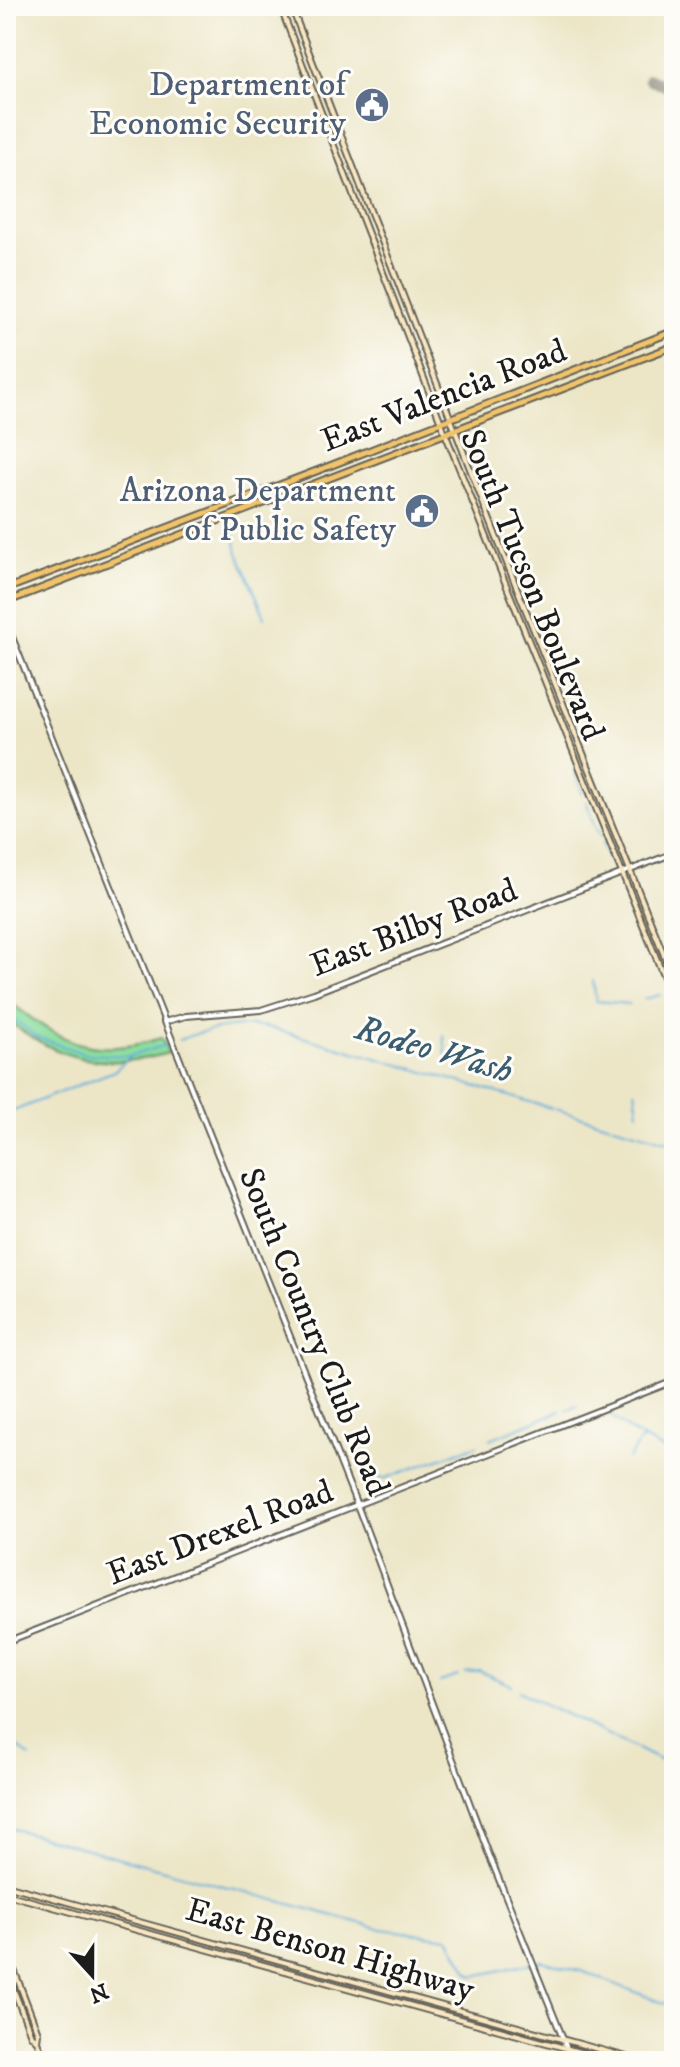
<svg xmlns="http://www.w3.org/2000/svg" width="680" height="2067" font-family="'IM FELL DW Pica',serif">
<style>
.green{fill:#8cdd9c;stroke:#547c5c;stroke-width:2}
.lines{fill:none;stroke-linecap:round;stroke-linejoin:round}
.stream{stroke:#61acd9;stroke-width:2}
.taxiway{stroke:#848172;stroke-width:11}
.tertiary-casing{stroke:#656358;stroke-width:8}
.secondary-casing{stroke:#656358;stroke-width:8}
.primary-casing{stroke:#656358;stroke-width:9}
.tertiary{stroke:#fff;stroke-width:4}
.secondary{stroke:#f9e7c3;stroke-width:4}
.primary{stroke:#f1c36a;stroke-width:5}
.labels{text-anchor:middle;dominant-baseline:central;stroke-width:6;stroke-linejoin:round;paint-order:stroke}
.service-label{font-size:34px;fill:#4e5e75;stroke:#fdfcf7;text-anchor:end}
.street-label{font-size:34px;fill:#1c1c1c;stroke:#fdfcf7}
.water-label{font-size:36px;font-style:italic;fill:#3b5d71;stroke:#fdfcf7}
</style>
<rect width="100%" height="100%" fill="#fdfcf7"/>
<filter id="ink" filterUnits="userSpaceOnUse"><feTurbulence type="fractalNoise" baseFrequency=".0125" numOctaves="2"/><feDisplacementMap in="SourceGraphic" scale="16" xChannelSelector="R" yChannelSelector="G"/><feConvolveMatrix kernelMatrix="1 2 1 2 8 2 1 2 1" color-interpolation-filters="sRGB"/></filter>
<filter id="wash" filterUnits="userSpaceOnUse"><feTurbulence type="fractalNoise" baseFrequency=".006" numOctaves="4" result="noise"/><feDisplacementMap in="SourceGraphic" scale="32" xChannelSelector="R" yChannelSelector="G"/><feGaussianBlur stdDeviation="1.8" result="paint"/><feColorMatrix in="noise" values="0 0 0 0 0 0 0 0 0 0 0 0 0 0 0 0 0 1.4 0 .05"/><feComposite in="paint" operator="in"/></filter>
<g filter="url(#wash)">
<rect width="100%" height="100%" fill="#ece6c7"/>
<!-- green -->
<path class="green" d="M6,999C61,1042 90,1060 161,1038L169,1053C104,1071 59,1061 6,1019Z"/>
<g class="lines">
<!-- stream -->
<path class="stream" d="M667,116L674,118
M232,522L238,553L265,617
M574,771L583,795
M586,801L600,837
M602,843L611,865
M593,981L596,1001L629,1004
M644,999L660,995
M6,1013L37,1037L85,1054L131,1056L165,1045
M444,1035L446,1055
M179,1040C209,1028 235,1024 267,1027L674,1143
M635,1090L638,1112
M6,1114L114,1071L131,1056
M567,1409L577,1405
M610,1415L633,1433L674,1455
M490,1439L561,1411
M628,1459L640,1441L645,1439
M365,1479L386,1478L477,1445
M465,1673L479,1671L511,1685
M440,1682L458,1676
M518,1691L674,1767
M6,1737L30,1757
M6,1827L382,1929L449,1938L469,1973L475,1976L542,1961L584,1972L674,2007
M57,2061H58"/>
<!-- taxiway -->
<path class="taxiway" d="M649,79L667,87H674"/>
</g>
</g>
<g filter="url(#ink)">
<g class="lines">
<!-- tertiary casing -->
<g class="tertiary-casing">
<path id="tertiary" d="M6,622L357,1505L488,1852L572,2061
M164,1022L186,1016L261,1010L314,993L674,853
M6,1642L674,1381"/>
</g>
<!-- secondary casing -->
<g class="secondary-casing">
<path id="secondary" d="M280,6L447,438L674,1002
M291,6L496,536L674,980
M6,1885L641,2061
M6,1894L612,2061
M6,1949L38,2033L37,2041
M6,1970L31,2035L37,2041L45,2061"/>
</g>
<!-- primary casing -->
<g class="primary-casing">
<path id="primary" d="M6,589L327,467L674,331
M6,602L674,346"/>
</g>
<!-- tertiary -->
<use href="#tertiary" class="tertiary"/>
<!-- secondary -->
<use href="#secondary" class="secondary"/>
<!-- primary -->
<use href="#primary" class="primary"/>
</g>
</g>
<!-- icons -->
<defs>
<g id="civic-disc" transform="scale(1.8)"><circle r="9.5" fill="#5c6f8a" stroke="#fdfcf7"/><path d="M-.6-6.5H3V-4.5H.6V-3L4-1V1h2V6H-6V1h2V-1L-.6-3ZM-1.2 2.5V6h2.4V2.5Z" fill="#fff"/></g>
</defs>
<g fill-rule="evenodd">
<use href="#civic-disc" x="372" y="105"/>
<use href="#civic-disc" x="422" y="511"/>
</g>
<g class="labels">
<!-- service labels -->
<g class="service-label">
<text x="346" y="85">Department of<tspan x="346" dy="39">Economic Security</tspan></text>
<text x="396" y="491">Arizona Department<tspan x="396" dy="39">of Public Safety</tspan></text>
</g>
<!-- street labels -->
<g class="street-label">
<text transform="translate(444 396) rotate(-21)">East Valencia Road</text>
<text transform="translate(532 585) rotate(68)">South Tucson Boulevard</text>
<text transform="translate(414 928) rotate(-21)">East Bilby Road</text>
<text transform="translate(314 1332) rotate(68)">South Country Club Road</text>
<text transform="translate(220 1533) rotate(-21)">East Drexel Road</text>
<text transform="translate(330 1950) rotate(16)">East Benson Highway</text>
</g>
<!-- water labels -->
<g class="water-label">
<text transform="translate(434 1050) rotate(16)">Rodeo Wash</text>
</g>
</g>
<!-- margin -->
<rect width="680" height="2067" fill="none" stroke="#fdfcf7" stroke-width="32"/>
<!-- north arrow -->
<g transform="translate(92 1975) rotate(159)" stroke="#fdfcf7" stroke-width="6" paint-order="stroke">
<path d="M0-6L14 30L0 20L-14 30Z" fill="#1c1c1c"/>
<text y="-12" font-size="22" font-weight="bold" text-anchor="middle" fill="#1c1c1c">N</text>
</g>
</svg>
